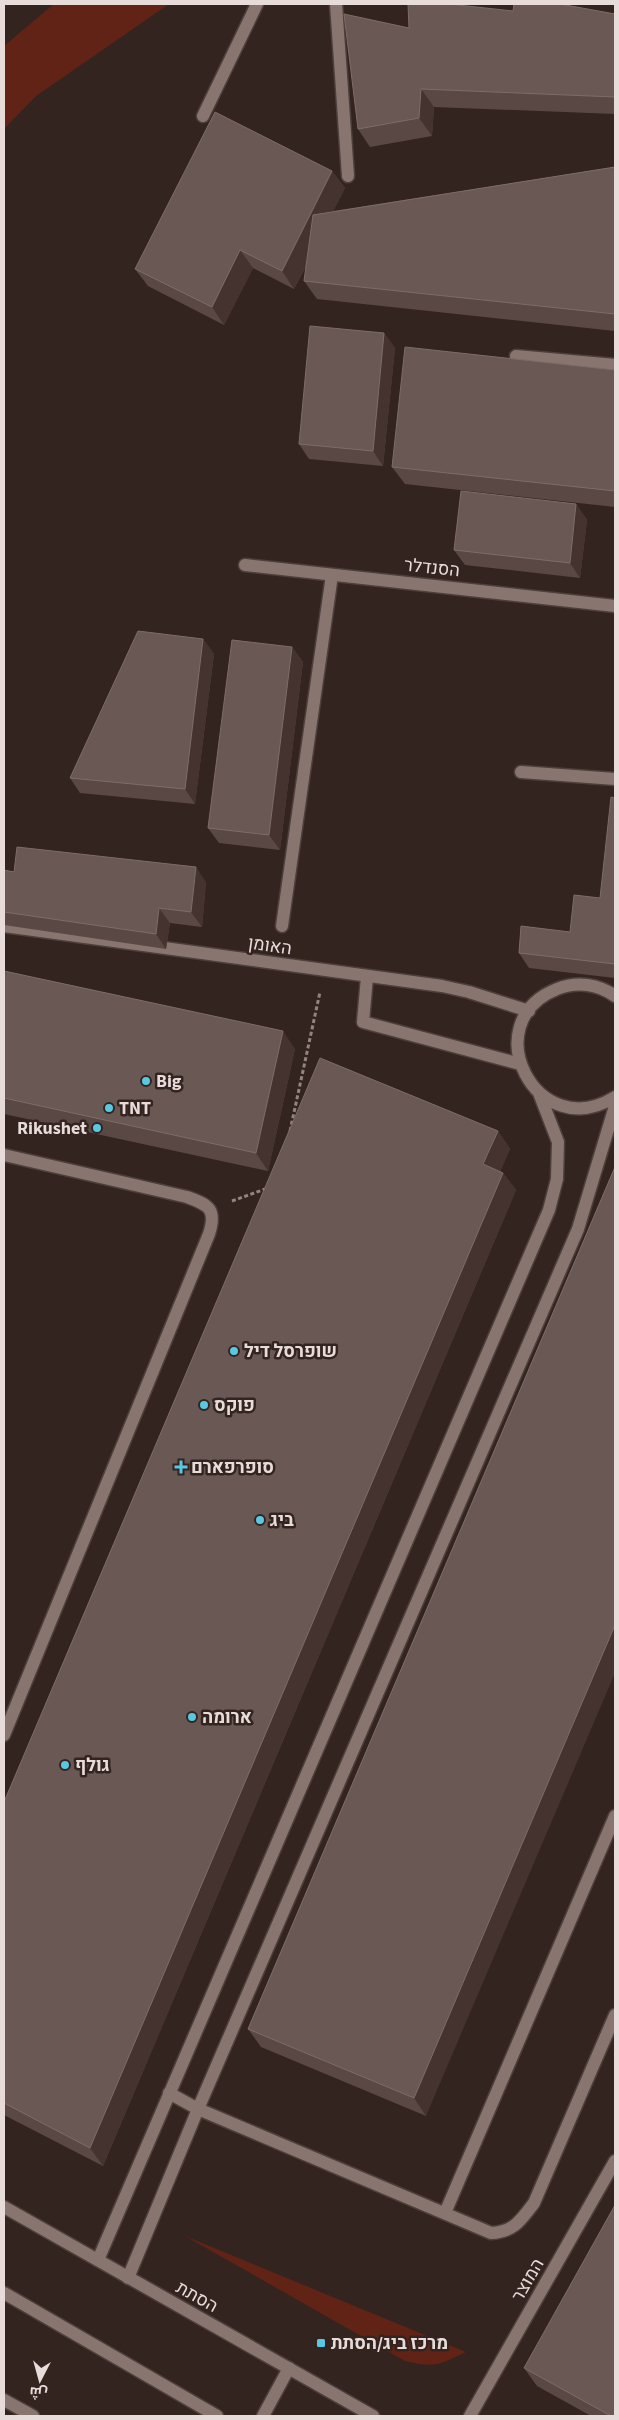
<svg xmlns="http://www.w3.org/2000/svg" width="619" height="2420" font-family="'Source Sans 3',Cairo,Heebo,sans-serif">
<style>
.green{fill:#612315}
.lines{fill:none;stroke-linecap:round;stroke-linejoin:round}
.service-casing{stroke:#4c3f3c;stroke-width:15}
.minor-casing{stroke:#4c3f3c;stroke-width:15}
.tertiary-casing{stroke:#4c3f3c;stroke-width:15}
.path{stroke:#928482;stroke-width:3;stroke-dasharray:4 2.5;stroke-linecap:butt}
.service{stroke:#897570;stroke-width:12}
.minor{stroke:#897570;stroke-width:12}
.tertiary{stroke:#897570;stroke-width:12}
.wall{fill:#5a4844}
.shaded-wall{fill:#44332f}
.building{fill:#695854;stroke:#7d6d69}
.poi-dot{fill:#57c9e2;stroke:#342420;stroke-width:2}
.labels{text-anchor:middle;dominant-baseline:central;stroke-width:5;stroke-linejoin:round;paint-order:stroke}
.street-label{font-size:18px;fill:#e7dcda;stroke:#342420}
.poi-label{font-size:18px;font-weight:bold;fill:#e7dcda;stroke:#342420;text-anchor:start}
</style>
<rect width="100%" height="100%" fill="#342420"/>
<!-- green -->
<path class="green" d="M54,4H169L36,96L4,129V46Z
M185,2236L466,2352C439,2365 434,2368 405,2361Z"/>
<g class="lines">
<!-- service casing -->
<g class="service-casing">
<path id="service" d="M336,4L348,176
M203,116L257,4
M516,356L615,365
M521,772L615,779
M282,926L332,575
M367,977L363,1022L520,1064
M4,1155L187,1197C209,1205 217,1209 209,1234L4,1735
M169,2093L198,2109L491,2233C514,2232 521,2220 534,2203L615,2015
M445,2213L615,1816
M4,2293L217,2416
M4,2400L33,2416
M263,2416L289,2368"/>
</g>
<!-- minor casing -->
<g class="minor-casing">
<path id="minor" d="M245,565L615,606
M4,926L442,986L469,992L529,1011
M615,996C598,984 577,981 557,989C474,1022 536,1146 615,1097
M98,2260L549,1210L557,1179L558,1142L539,1093
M128,2278L198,2109L578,1229L615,1106
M470,2416L615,2161"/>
</g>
<!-- tertiary casing -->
<g class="tertiary-casing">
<path id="tertiary" d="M4,2207L373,2416"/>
</g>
<!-- path -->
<path class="path" d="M290,1131L320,992
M232,1201L268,1188"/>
<!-- service -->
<use href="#service" class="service"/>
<!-- minor -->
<use href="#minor" class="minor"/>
<!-- tertiary -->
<use href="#tertiary" class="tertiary"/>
</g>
<!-- wall -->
<path class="wall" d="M513,11L615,14V114L434,107L432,136L370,147L358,129L409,28Z
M615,167V331L317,299L304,281L307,264L294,289L253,268L224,325L148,286L135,269L332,171L345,188L333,211Z
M384,333L395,348L383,466L309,459L299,444Z
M615,370V507L405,484L392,467Z
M576,504L587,520L580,578L465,565L454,550Z
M203,639L214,654L195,804L80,793L70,778Z
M292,647L303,662L280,850L219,843L208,828Z
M615,798V978L529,968L519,953L570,932L600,898Z
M4,870L14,872L206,882L202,927L170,923L166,949L4,925Z
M4,971L295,1049L268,1171L4,1114Z
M498,1131L510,1149L500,1171L503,1173L516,1190L103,2166L4,2115V1802Z
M615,1167L426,2116L261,2047L248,2029Z
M524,2368L615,2416H591L537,2386Z"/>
<!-- shaded-wall -->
<path class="shaded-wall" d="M421,89L434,107L432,136L419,118Z
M332,171L345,188L294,289L282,271Z
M240,250L253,268L224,325L212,307Z
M384,333L395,348L383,466L373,451Z
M576,504L587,520L580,578L570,563Z
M203,639L214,654L195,804L185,789Z
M292,647L303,662L280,850L269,835Z
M196,867L206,882L202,927L191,912Z
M159,908L170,923L166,949L156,934Z
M283,1031L295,1049L268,1171L256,1153Z
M498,1131L510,1149L496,1182L483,1164Z
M503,1173L516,1190L103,2166L90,2148Z
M615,1625V1673L426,2116L414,2098Z"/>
<!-- building -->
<path class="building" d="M408,4H449L513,11L514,4H560L615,14V97L421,89L419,118L358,129L344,14L409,28Z
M215,112L332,171L282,271L240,250L212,307L135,269Z
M615,167V314L304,281L313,215Z
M310,326L384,333L373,451L299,444Z
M405,347L615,370V491L392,467Z
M461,491L576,504L570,563L454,550Z
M138,631L203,639L185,789L70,778Z
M232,640L292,647L269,835L208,828Z
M611,797L615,798V964L519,953L521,926L570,932L574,895L600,898Z
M17,847L196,867L191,912L159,908L156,934L4,912V870L14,872Z
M4,971L283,1031L256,1153L4,1098Z
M320,1058L498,1131L483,1164L503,1173L90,2148L4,2103V1802Z
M615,1167V1625L414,2098L248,2029Z
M615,2205V2416H611L524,2368Z"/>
<!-- markers -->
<g class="poi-dot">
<circle cx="146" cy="1081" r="5"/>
<circle cx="109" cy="1108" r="5"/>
<circle cx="97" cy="1128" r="5"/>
<circle cx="234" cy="1351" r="5"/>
<circle cx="204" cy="1405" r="5"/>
<path d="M178.5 1459.5h5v5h5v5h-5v5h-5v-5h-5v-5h5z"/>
<circle cx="260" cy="1520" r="5"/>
<circle cx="192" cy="1717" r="5"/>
<circle cx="65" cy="1765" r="5"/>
<rect x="316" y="2338" width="10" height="10" rx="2.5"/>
</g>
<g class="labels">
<!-- street labels -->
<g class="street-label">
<text transform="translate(432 568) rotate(6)">הסנדלר</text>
<text transform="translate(270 946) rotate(8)">האומן</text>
<text transform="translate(528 2280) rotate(-60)">המוצר</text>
<text transform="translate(197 2297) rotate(29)">הסתת</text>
</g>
<!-- poi labels -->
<g class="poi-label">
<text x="156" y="1081">Big</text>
<text x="119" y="1108">TNT</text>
<text x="87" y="1128" text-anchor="end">Rikushet</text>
<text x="244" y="1351">שופרסל דיל</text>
<text x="214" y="1405">פוקס</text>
<text x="191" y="1467">סופרפארם</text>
<text x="270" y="1520">ביג</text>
<text x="202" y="1717">ארומה</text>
<text x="75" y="1765">גולף</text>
<text x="331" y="2343">מרכז ביג/הסתת</text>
</g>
</g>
<!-- border -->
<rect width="619" height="2420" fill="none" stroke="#e7dcda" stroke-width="10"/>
<!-- north arrow -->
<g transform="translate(40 2380) rotate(186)" stroke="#342420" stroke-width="4" paint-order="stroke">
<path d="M0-4L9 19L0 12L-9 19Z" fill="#e7dcda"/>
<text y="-8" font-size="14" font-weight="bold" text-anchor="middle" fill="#e7dcda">ش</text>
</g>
</svg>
